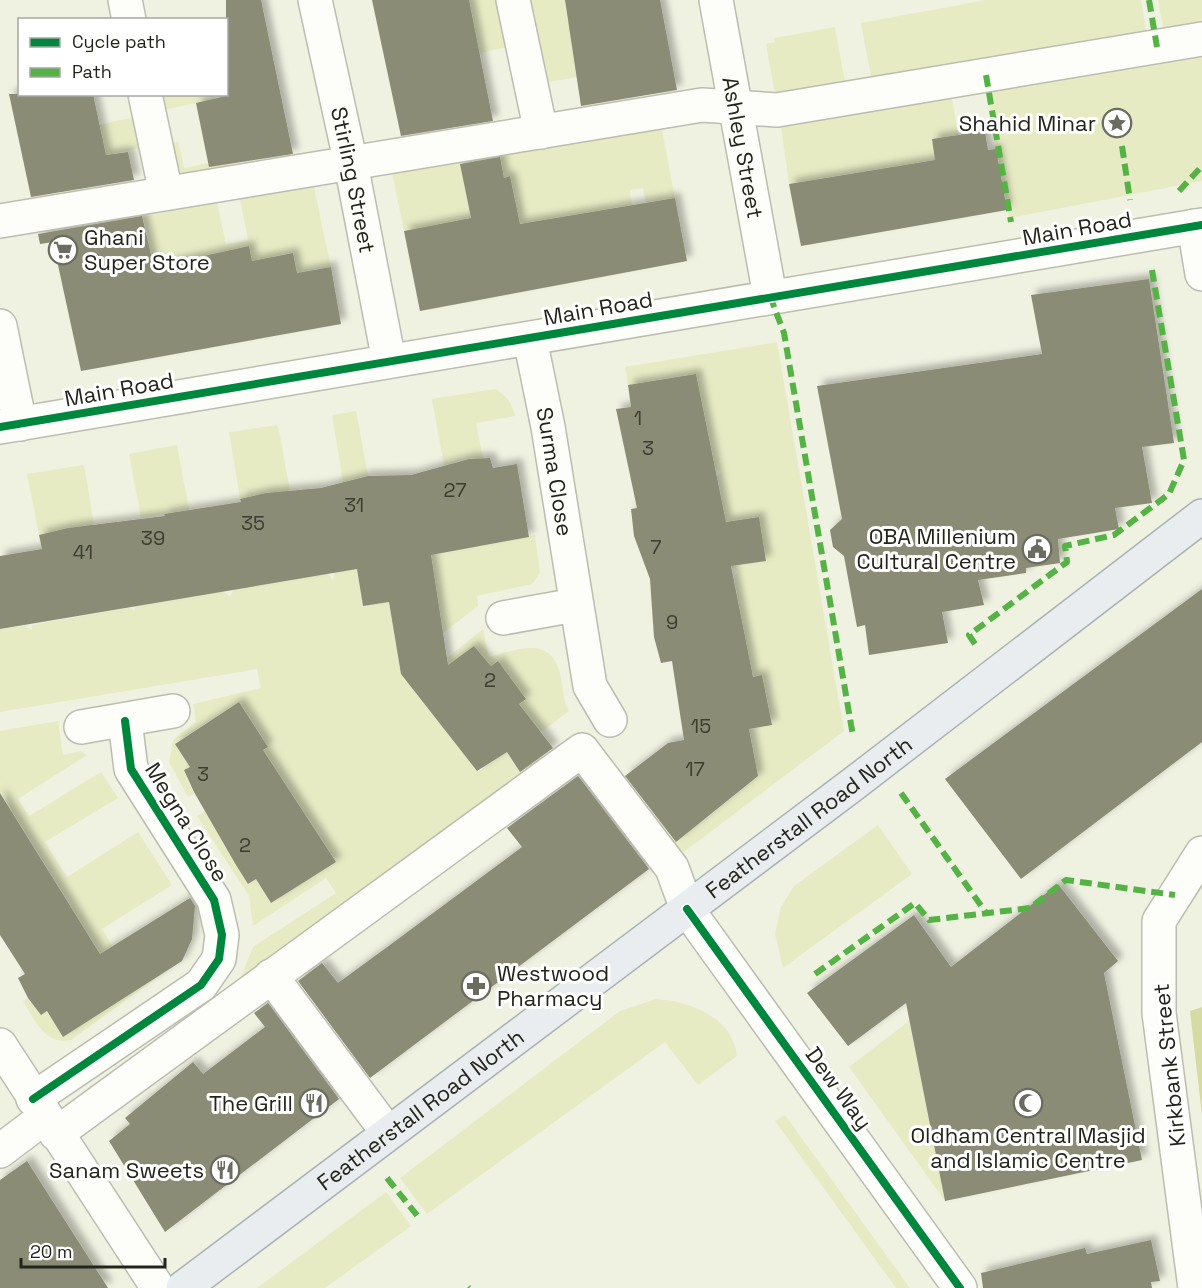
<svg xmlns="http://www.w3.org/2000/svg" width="1202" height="1288" font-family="'Space Grotesk',sans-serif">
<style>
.green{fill:#e6ebc4;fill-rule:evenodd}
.forest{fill:#d6dba4}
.building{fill:#8a8c76;filter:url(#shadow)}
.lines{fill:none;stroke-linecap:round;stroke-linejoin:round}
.minor-casing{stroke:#bbbdb0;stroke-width:36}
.major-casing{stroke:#acb2b4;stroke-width:36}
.minor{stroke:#fdfdfa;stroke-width:33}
.major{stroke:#eaedf0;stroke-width:33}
.quiet{stroke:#55b245;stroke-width:6;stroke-dasharray:12 6;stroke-linecap:butt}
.cycleway-casing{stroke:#fff;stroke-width:11}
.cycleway{stroke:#00873e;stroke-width:8}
.labels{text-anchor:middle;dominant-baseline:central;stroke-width:6;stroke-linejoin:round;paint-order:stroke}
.number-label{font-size:20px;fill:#3d3e31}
.poi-label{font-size:22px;fill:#23241a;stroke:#fff;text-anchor:end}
.street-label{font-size:22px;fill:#23241a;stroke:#fff}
</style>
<defs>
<filter id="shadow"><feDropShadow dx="5.5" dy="-5.5" stdDeviation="3" flood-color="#0004"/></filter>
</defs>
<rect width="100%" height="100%" fill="#eff2e1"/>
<!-- green -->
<path class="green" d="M446,0H500L509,47L459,57Z
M524,0H565L568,23L592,19L578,77L543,83Z
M986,0H1141L1147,37L872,82L861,23Z
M1158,0H1202V26L1164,33Z
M835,27L846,87L776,100L766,44L775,42L774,38Z
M1202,51V181L1009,218L986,88Z
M951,94L962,155L948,137L932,139L935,160L789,184L781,127L786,121Z
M160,95H214L215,99L163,110Z
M134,117L141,148L86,159L99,125Z
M661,125L675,198L646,203L643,188L630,190L632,206L511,229L519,224L510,177L464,186L474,232L420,228L404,231L392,172Z
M178,142L184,168L228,159L230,169L177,178L170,143Z
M313,183L331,267L297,273L293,253L274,256L278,275L109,305L153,264L143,217L217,202L226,244L248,240L240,198Z
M777,342L844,731L680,855L652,818L686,790L708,817L758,776L749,729L772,725L762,675L687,688L742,624L734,577L738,572L731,566L758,517L725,522L717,477L721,472L715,468L696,375L628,385L625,367Z
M495,389C507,396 512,403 515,416L476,423L483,458L444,466L432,399Z
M356,411L368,476L343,482L332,415Z
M278,425L290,491L240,499L229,432Z
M177,445L189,510L141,518L129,454Z
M84,465L94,525L39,535L27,474Z
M535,535L540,573L532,584L477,596L478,606L443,633L441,619L393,626L399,661L432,670L483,629L489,657C520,649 553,634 561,678C563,689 563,702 569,711L528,742L545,767L233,996L253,947L336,893L326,878L253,926L249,896L197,816L261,777L249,759L268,747L239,702L175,743L190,767L184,771L194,794L188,797L169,762L173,740L196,722L193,704L261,688L257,669L0,712V629L25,626L32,630V625L129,608L134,611L136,606L221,591L230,596L234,589L327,573L333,580L335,572L357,569L363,606L388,602L431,561V555ZM474,646L491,666L498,662L526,699L519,704L536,727L478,772L414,690ZM223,842L335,862L271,903L256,879L248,883Z
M58,721L63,755L80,751L87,755L18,799L29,816L101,772L118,798L45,842L67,877L138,832L172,885L102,929L113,947L100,954L0,792V731Z
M878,825L912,874L783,968L775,934L781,907L794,886Z
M162,974L71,1040C44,1045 35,1020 23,1001L28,998L41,1014Z
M656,999C689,1001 733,1017 737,1056L698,1085L665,1042L427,1214L400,1178L620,1011Z
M909,1021L945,1201L849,1067Z
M785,1115L910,1288H896L775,1121Z
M386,1192L411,1226L325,1288H257Z"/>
<!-- forest -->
<path class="forest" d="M1202,1007V1115L1190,1011Z"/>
<!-- building -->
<path class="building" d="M226,0H261L293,154L209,167L196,103L226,96Z
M372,0H469L493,121L401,136Z
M565,0H660L677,90L581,106Z
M9,94H93L106,155L128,152L134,180L31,197Z
M985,131L988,150L996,149L1007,210L801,246L789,184L935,160L932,139Z
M500,157L504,178L510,176L520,224L675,198L687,261L420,311L404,231L471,218L460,164Z
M142,216L154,267L249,246L252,261L293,253L297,273L331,267L341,324L81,371L53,242L40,244L38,234Z
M1149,279L1174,443L1142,447L1152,503L1115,508L1119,529L1058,539L1060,563L1026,568V573L978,580L984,605L942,612L948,643L869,655L865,625L857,627L844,556L833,547L830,530L842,519L817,386L1042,354L1031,295Z
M696,374L726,522L759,517L766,561L731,566L753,677L762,675L772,725L749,729L758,776L676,842L625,776L668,743L684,740L672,661L661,663L654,637L650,579L634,536L631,509L637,508L616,409L631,407L628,385Z
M490,458L493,468L517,464L529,537L431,555L448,665L474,646L491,666L498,661L526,699L519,704L553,748L520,772L507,752L477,771L401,674L389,602L363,606L357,569L0,629V556L42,549L39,535L68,528L165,516L164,514L241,502L240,499L266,493L321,488L368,476L411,475L469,459Z
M1202,589V742L1021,879L945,779Z
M239,702L268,747L263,750L336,862L271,903L256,879L248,884L236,865L194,792L184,770L190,767L175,744Z
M578,776L649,869L370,1078L298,981L322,963L338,983L390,945L522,847L507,828Z
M0,793L100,954L190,898L195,906L192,939L182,961L63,1037L47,1011L41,1015L28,998L18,978L25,974L0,935Z
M1058,884L1118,961L1104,973L1142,1160L945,1201L906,1003L848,1046L807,993L914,915L951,967Z
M268,1003L339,1099L165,1232L109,1141L130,1124L125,1118L193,1062L203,1074L265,1027L254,1013Z
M27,1161L108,1288H0V1180Z
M1151,1240L1160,1281L1151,1282L1152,1288H983L981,1273L1085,1248L1087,1254Z"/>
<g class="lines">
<!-- minor casing -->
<g class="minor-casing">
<g id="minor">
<path d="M125,0L129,20"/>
<path id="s1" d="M315,0L351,164L389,361"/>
<path d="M513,0L541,132"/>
<path id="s2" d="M716,0L770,296"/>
<path d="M145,94L166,193"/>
<path d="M0,221L702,105L777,110L1202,39"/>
<path d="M1194,226L1202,274"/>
<path d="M0,326L20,424"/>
<path id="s3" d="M530,339L548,427L590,686L610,720"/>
<path d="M0,427L1202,225"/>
<path d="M503,618L575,605"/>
<path d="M81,727L173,711"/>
<path d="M271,976L388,1133"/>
<path d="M0,1045L158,1288"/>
<path d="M33,1099L201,985L219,959L222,935L214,900L131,769L125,721"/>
<path d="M56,1134L582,750L672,868L687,909L960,1288"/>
<path d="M0,1151L45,1117"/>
<path d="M1195,1288L1159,1013V921L1202,853"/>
</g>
</g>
<!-- major casing -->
<g class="major-casing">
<g id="major">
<path id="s4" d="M183,1288L852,785L1202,516"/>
</g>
</g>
<!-- minor -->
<use href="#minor" class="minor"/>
<!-- major -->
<use href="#major" class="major"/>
<!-- quiet -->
<path class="quiet" d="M1149,0L1157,47
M986,75L1011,222
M1122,146L1130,200
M1179,191L1202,166
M770,296L784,333L853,736
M975,644L969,635L1067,562L1065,546L1114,535L1169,494L1184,460L1152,270
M901,793L987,914
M815,974L915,903L929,920L1030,908L1066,880L1175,895
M387,1178L420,1219
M468,1287L469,1288"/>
<!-- cycleway casing -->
<g class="cycleway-casing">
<path id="cycleway" d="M0,427L1202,225
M687,909L960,1288
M33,1099L201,985L219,959L222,935L214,900L131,769L125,721"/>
</g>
<!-- cycleway -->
<use href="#cycleway" class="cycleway"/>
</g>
<!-- icons -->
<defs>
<g id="sight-ring" transform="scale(1.5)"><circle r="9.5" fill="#fff" stroke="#6a6c60" stroke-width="1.5"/><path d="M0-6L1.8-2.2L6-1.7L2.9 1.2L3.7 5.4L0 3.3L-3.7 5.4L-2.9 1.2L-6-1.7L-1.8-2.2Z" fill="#6a6c60"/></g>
<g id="supermarket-ring" transform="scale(1.5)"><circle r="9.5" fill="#fff" stroke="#6a6c60" stroke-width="1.5"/><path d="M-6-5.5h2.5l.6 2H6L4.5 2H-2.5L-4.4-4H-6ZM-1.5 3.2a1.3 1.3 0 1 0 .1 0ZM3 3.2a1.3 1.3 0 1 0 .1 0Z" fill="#6a6c60"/></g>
<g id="civic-ring" transform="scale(1.5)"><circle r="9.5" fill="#fff" stroke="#6a6c60" stroke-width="1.5"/><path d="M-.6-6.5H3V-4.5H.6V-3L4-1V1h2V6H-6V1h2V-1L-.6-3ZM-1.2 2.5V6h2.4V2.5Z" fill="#6a6c60"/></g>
<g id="pharmacy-ring" transform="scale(1.5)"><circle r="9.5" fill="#fff" stroke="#6a6c60" stroke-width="1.5"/><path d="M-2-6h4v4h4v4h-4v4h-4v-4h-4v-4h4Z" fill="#6a6c60"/></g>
<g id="restaurant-ring" transform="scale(1.5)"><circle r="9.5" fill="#fff" stroke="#6a6c60" stroke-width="1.5"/><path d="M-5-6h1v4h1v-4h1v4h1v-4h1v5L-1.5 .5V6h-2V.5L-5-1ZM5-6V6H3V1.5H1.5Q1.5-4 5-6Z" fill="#6a6c60"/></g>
<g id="mosque-ring" transform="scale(1.5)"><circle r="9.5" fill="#fff" stroke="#6a6c60" stroke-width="1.5"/><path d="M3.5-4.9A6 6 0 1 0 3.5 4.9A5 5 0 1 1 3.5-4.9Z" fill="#6a6c60"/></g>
</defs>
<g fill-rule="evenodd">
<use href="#sight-ring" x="1117" y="123"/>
<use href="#supermarket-ring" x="63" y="250"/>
<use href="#civic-ring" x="1037" y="549"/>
<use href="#pharmacy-ring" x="476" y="986"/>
<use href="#restaurant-ring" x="314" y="1103"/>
<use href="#mosque-ring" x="1028" y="1103"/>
<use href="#restaurant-ring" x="225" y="1170"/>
</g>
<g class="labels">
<!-- number labels -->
<g class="number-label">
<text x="638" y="418">1</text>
<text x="648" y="448">3</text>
<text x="455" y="490">27</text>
<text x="354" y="505">31</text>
<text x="253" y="523">35</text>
<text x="153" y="538">39</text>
<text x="656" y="547">7</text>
<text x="83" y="552">41</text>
<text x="672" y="622">9</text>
<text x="490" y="680">2</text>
<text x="701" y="726">15</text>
<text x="695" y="769">17</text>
<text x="203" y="774">3</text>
<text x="245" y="845">2</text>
</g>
<!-- poi labels -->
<g class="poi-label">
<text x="1096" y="123">Shahid Minar</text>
<text x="84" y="237" text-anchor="start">Ghani<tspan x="84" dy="25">Super Store</tspan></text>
<text x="1016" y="536">OBA Millenium<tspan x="1016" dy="25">Cultural Centre</tspan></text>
<text x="497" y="973" text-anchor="start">Westwood<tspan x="497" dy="25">Pharmacy</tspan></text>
<text x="293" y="1103">The Grill</text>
<text x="1028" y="1135" text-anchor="middle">Oldham Central Masjid<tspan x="1028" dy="25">and Islamic Centre</tspan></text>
<text x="204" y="1170">Sanam Sweets</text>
</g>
<!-- street labels -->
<g class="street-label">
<text stroke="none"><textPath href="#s2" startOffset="150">Ashley Street</textPath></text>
<text stroke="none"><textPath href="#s1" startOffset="184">Stirling Street</textPath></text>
<text transform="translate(1077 228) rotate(-10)">Main Road</text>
<text transform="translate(598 308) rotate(-10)">Main Road</text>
<text transform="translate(119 389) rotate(-10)">Main Road</text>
<text stroke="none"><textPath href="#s3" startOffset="135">Surma Close</textPath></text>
<text stroke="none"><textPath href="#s4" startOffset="783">Featherstall Road North</textPath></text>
<text transform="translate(187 822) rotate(58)">Megna Close</text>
<text transform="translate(1169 1065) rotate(-96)">Kirkbank Street</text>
<text transform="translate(839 1088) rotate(54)">Dew Way</text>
<text stroke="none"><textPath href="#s4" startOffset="297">Featherstall Road North</textPath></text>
</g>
</g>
<!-- legend -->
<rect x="18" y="18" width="210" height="78" fill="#ffffff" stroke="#a7a7a3" stroke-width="1.5"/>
<rect x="30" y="38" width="30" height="9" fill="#00873e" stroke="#a7a7a3" stroke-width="1.5"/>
<text x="72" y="48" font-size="18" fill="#23241a">Cycle path</text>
<rect x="30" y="68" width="30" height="9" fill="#55b245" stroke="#a7a7a3" stroke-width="1.5"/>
<text x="72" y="78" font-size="18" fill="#23241a">Path</text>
<!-- scale -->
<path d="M21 1258v9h144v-9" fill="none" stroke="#23241a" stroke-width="3"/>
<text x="30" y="1258" font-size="18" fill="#23241a" stroke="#ffffff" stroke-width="4.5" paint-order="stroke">20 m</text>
</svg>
